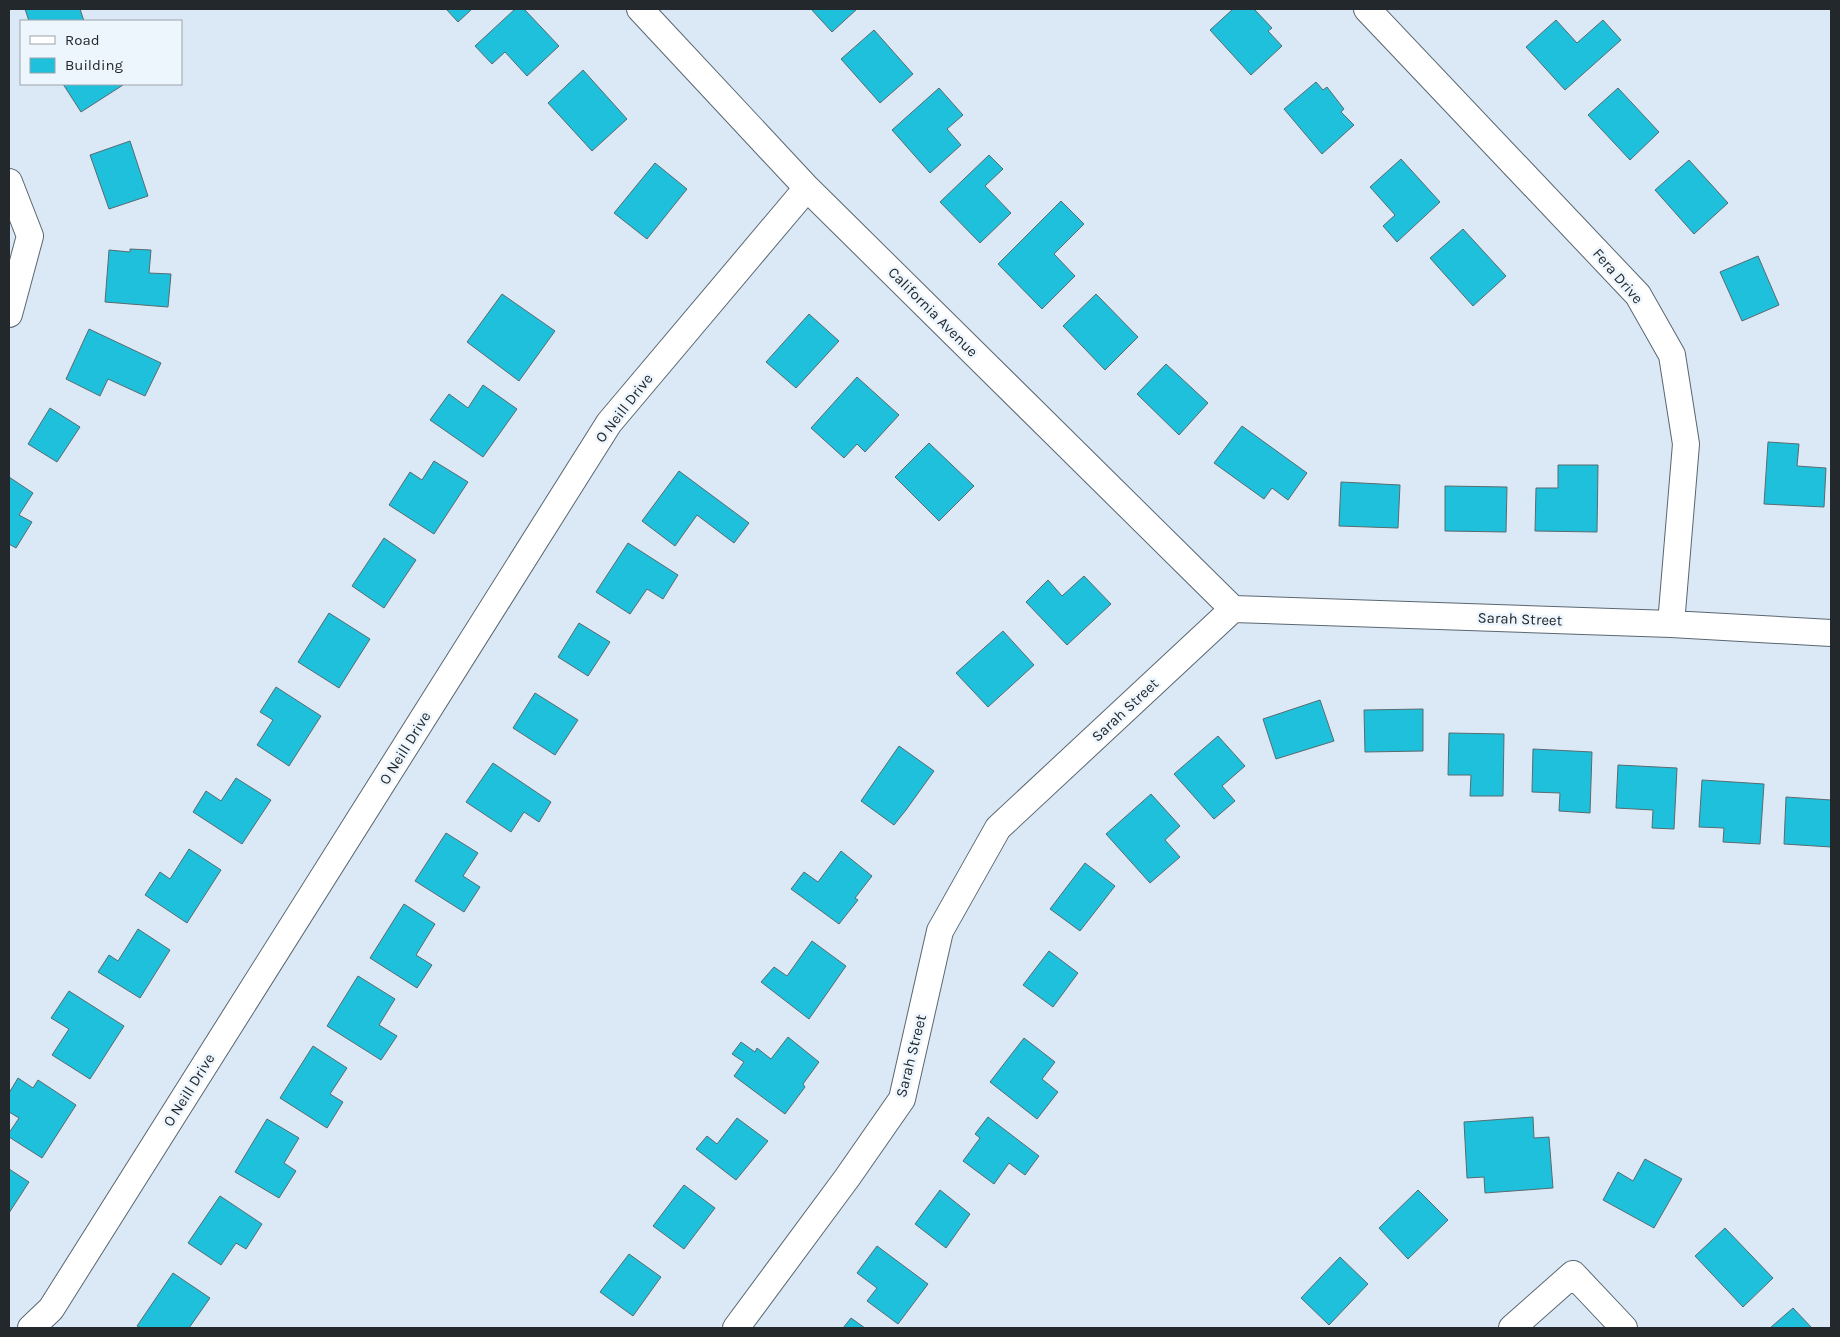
<svg xmlns="http://www.w3.org/2000/svg" width="1840" height="1337" font-family="Karla,sans-serif">
<style>
.building{fill:#1ec0dc;stroke:#596b6f}
.lines{fill:none;stroke-linecap:round;stroke-linejoin:round}
.minor-casing{stroke:#5a6771;stroke-width:28}
.minor{stroke:#fff;stroke-width:26}
.labels{text-anchor:middle;dominant-baseline:central;stroke-width:5;stroke-linejoin:round;paint-order:stroke}
.street-label{font-size:15px;fill:#23282d;stroke:#edf5fd}
</style>
<rect width="100%" height="100%" fill="#dbe9f6"/>
<!-- building -->
<path class="building" d="M25,9H80L84,21H29Z
M446,9H472L458,22Z
M515,9H524L559,46L527,76L505,52L492,64L475,46Z
M811,9H857L832,32Z
M1233,9H1254L1272,28L1268,31L1282,46L1251,75L1210,30Z
M1556,20L1577,43L1603,20L1621,40L1565,90L1526,47Z
M874,30L913,74L880,103L841,59Z
M583,70L627,119L592,151L548,103Z
M1316,82L1323,90L1327,87L1344,109L1341,112L1354,125L1322,154L1284,109Z
M63,84H122L123,85L81,112Z
M939,88L963,115L947,129L961,145L930,173L892,130Z
M1618,88L1659,132L1630,160L1588,115Z
M130,141L148,196L109,209L90,155Z
M989,155L1003,169L985,186L1011,213L980,243L940,202Z
M1401,159L1440,202L1397,242L1383,226L1395,215L1370,187Z
M1689,160L1728,203L1694,234L1655,190Z
M655,163L687,189L647,239L614,213Z
M1061,201L1084,224L1054,254L1075,276L1042,309L998,264Z
M1463,229L1506,276L1473,306L1430,258Z
M130,249L151,250L149,273L171,274L168,307L105,302L109,250L130,252Z
M1758,256L1779,305L1742,321L1720,272Z
M502,294L555,331L519,381L467,342Z
M1096,294L1138,337L1105,370L1063,326Z
M809,314L839,341L796,388L766,362Z
M89,329L161,363L145,396L108,379L100,396L66,379Z
M1166,364L1208,403L1179,435L1137,394Z
M857,377L899,415L865,452L857,444L844,458L811,428Z
M483,385L517,409L483,457L430,420L449,394L468,408Z
M50,408L80,427L57,462L28,444Z
M1242,426L1307,473L1288,500L1272,488L1264,499L1214,463Z
M1768,442L1799,444L1797,466L1826,468L1824,507L1764,504Z
M929,443L974,486L939,521L895,477Z
M434,461L468,482L434,534L389,505L410,472L422,480Z
M1558,465H1598L1597,532L1535,531L1536,488H1558Z
M679,471L749,523L734,543L697,515L675,546L642,521Z
M9,477L33,493L19,515L32,522L16,548L9,544Z
M1341,482L1400,485L1398,528L1339,526Z
M1445,486L1507,487L1506,532L1445,531Z
M384,538L416,560L384,608L352,586Z
M628,543L678,575L663,599L647,589L630,614L596,592Z
M1084,576L1111,604L1067,645L1026,602L1048,580L1062,596Z
M329,613L370,639L339,688L298,662Z
M579,623L610,642L588,676L558,657Z
M1003,631L1034,665L988,707L956,673Z
M276,687L321,716L289,766L257,745L273,720L260,712Z
M535,693L578,720L555,755L513,728Z
M1320,700L1334,741L1276,759L1263,719Z
M1423,709V751L1365,752L1364,710Z
M1449,733L1504,734L1503,796H1470L1471,775H1448Z
M1218,736L1245,766L1222,786L1235,801L1214,819L1174,774Z
M899,746L934,771L906,810L894,825L861,801Z
M1533,749L1592,752L1590,813L1559,811L1560,793L1532,792Z
M493,763L551,802L539,822L524,812L511,832L466,802Z
M1618,765L1677,768L1674,829L1652,828L1653,810L1616,808Z
M236,778L271,800L242,844L193,812L206,791L221,801Z
M1702,780L1764,784L1760,844L1723,842L1724,828L1699,827Z
M1151,794L1180,826L1165,840L1180,857L1150,883L1106,834Z
M1786,797L1831,800V847L1784,844Z
M446,833L478,853L463,876L480,887L464,912L415,881Z
M189,849L221,870L187,923L145,895L160,872L170,879Z
M841,851L872,876L855,898L858,900L839,924L791,889L804,872L818,882Z
M1085,863L1115,886L1080,931L1050,909Z
M404,904L435,924L416,955L432,965L417,988L370,958Z
M138,929L170,950L140,998L98,972L109,955L118,961Z
M812,941L846,966L809,1019L761,982L774,967L787,976Z
M1049,951L1078,973L1053,1007L1023,985Z
M358,976L395,999L379,1025L397,1036L381,1060L327,1026Z
M69,991L124,1026L90,1079L52,1055L69,1029L51,1018Z
M788,1037L819,1062L803,1084L805,1087L785,1114L734,1076L744,1062L732,1054L741,1042L755,1052L757,1048L771,1059Z
M1024,1038L1055,1062L1042,1079L1058,1092L1037,1119L990,1082Z
M313,1046L347,1068L330,1094L343,1102L327,1128L280,1098Z
M18,1078L33,1088L38,1080L76,1105L42,1158L9,1137V1133L19,1118L9,1112V1093Z
M988,1117L1039,1156L1025,1175L1009,1163L994,1184L963,1161L980,1138L975,1134Z
M1533,1117L1534,1138L1549,1137L1553,1188L1485,1193L1484,1177L1467,1178L1464,1122Z
M737,1118L768,1141L736,1180L696,1149L707,1136L717,1144Z
M267,1119L299,1138L284,1163L296,1171L279,1198L235,1172Z
M1645,1159L1682,1179L1654,1228L1603,1200L1618,1172L1633,1181Z
M9,1169L29,1182L9,1213Z
M684,1185L715,1208L684,1249L653,1226Z
M940,1190L970,1214L946,1248L915,1224Z
M1418,1190L1448,1220L1408,1259L1379,1228Z
M220,1196L262,1224L246,1249L236,1243L221,1265L188,1243Z
M1725,1228L1773,1278L1743,1307L1695,1256Z
M877,1246L928,1284L898,1324L867,1301L877,1288L857,1273Z
M629,1254L661,1277L633,1316L600,1292Z
M1340,1257L1368,1284L1329,1325L1301,1298Z
M173,1273L210,1298L189,1328H141L137,1326Z
M1793,1308L1812,1328H1770Z
M851,1318L865,1328H843Z"/>
<g class="lines">
<!-- minor casing -->
<g class="minor-casing">
<path id="minor" d="M640,9L807,188L1233,609
M1367,9L1638,295L1672,355L1686,444L1671,624
M9,182L30,236L9,314
M31,1328L51,1309L609,423L807,188
M736,1328L847,1178L902,1099L940,931L998,828L1233,609L1671,624L1831,633
M1512,1328L1573,1274L1624,1328"/>
</g>
<!-- minor -->
<use href="#minor" class="minor"/>
</g>
<g class="labels">
<!-- street labels -->
<g class="street-label">
<text transform="translate(1618 276) rotate(49)">Fera Drive</text>
<text transform="translate(933 312) rotate(45)">California Avenue</text>
<text transform="translate(624 408) rotate(-52)">O Neill Drive</text>
<text transform="translate(1520 619) rotate(2)">Sarah Street</text>
<text transform="translate(1125 710) rotate(-43)">Sarah Street</text>
<text transform="translate(405 748) rotate(-58)">O Neill Drive</text>
<text transform="translate(911 1056) rotate(-76)">Sarah Street</text>
<text transform="translate(189 1090) rotate(-58)">O Neill Drive</text>
</g>
</g>
<!-- border -->
<rect width="1840" height="1337" fill="none" stroke="#23282d" stroke-width="20"/>
<!-- legend -->
<rect x="20" y="20" width="162" height="65" fill="#edf5fd" stroke="#9ca3aa"/>
<rect x="30" y="36" width="25" height="8" fill="#ffffff" stroke="#9ca3aa"/>
<text x="65" y="45" font-size="15" fill="#23282d">Road</text>
<rect x="30" y="58" width="25" height="15" fill="#1ec0dc" stroke="#9ca3aa"/>
<text x="65" y="70" font-size="15" fill="#23282d">Building</text>
</svg>
